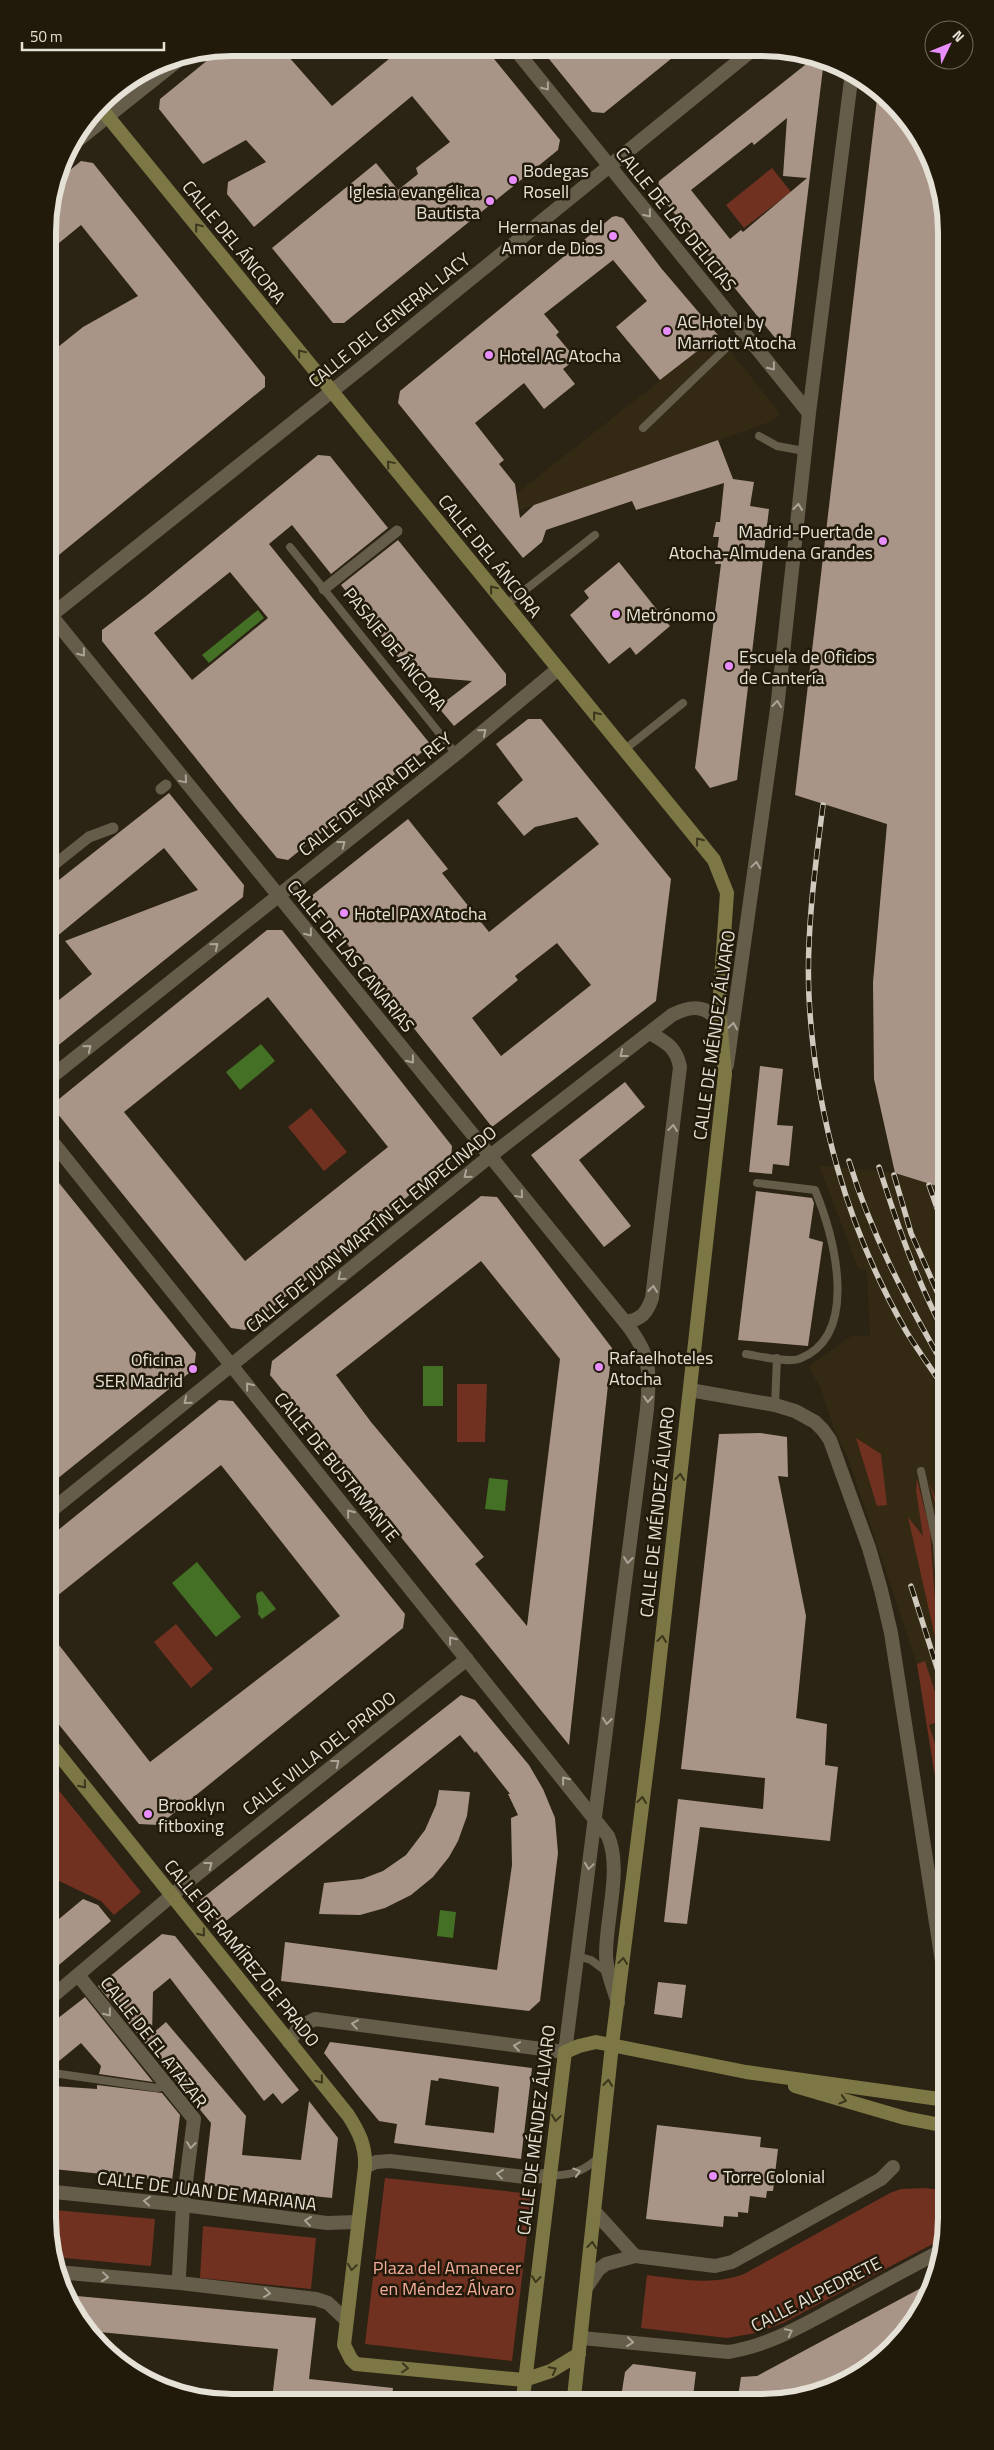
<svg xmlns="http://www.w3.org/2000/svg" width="994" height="2450" font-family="'Titillium Web',sans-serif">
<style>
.built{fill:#342912}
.green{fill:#713121}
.water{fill:#437025}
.building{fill:#a89587;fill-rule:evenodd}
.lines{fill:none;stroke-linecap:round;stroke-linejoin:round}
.service{stroke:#655c4a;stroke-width:8}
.pedestrian{stroke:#655c4a;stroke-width:11}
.minor{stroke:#655c4a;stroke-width:14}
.tertiary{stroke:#655c4a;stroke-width:14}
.secondary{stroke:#7d7745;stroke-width:14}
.rail-casing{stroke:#cfc9be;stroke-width:5.5}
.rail{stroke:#211a0a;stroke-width:4;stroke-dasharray:11;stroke-linecap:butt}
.oneway{stroke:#aca597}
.oneway2{stroke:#3d361c}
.poi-dot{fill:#e88eff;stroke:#211a0a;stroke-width:2}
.labels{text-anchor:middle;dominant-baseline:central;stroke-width:5;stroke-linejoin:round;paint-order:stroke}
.poi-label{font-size:18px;fill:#e6e1d6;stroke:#211a0a;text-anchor:start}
.street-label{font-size:18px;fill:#e6e1d6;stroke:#211a0a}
.park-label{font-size:18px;fill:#f3ac9a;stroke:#211a0a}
.rim{fill:none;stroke:#e6e1d6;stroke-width:6}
</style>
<rect width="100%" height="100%" fill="#2b2313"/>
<!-- built -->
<path class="built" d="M718,335L780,414L770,422L520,510L499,528L489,515Z
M819,1165L895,1173L943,1188L945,1839L917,1664L848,1458L833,1427L821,1388L808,1367L851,1336H870L867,1271L858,1268Z"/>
<!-- green -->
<path class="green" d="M772,168L791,192L744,228L726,205Z
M311,1108L347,1152L324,1171L288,1127Z
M457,1384H487L485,1442H457Z
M856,1438L881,1454L887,1505L877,1506Z
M917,1479L930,1531L937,1627L944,1649V1663L940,1659L908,1517L923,1536L916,1490Z
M929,1481L944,1522V1576L939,1518Z
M176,1624L213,1669L191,1688L154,1642Z
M925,1661L944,1720L929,1725L945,1774V1839L917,1664Z
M52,1782L141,1892L114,1915L101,1901L53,1878Z
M385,2178L532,2194L512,2361L365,2344Z
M926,2188L946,2191L944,2238L783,2323L756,2333L727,2338L641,2328L647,2275C681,2279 711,2286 744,2274L890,2193L901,2189Z
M54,2210L155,2219L151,2266L54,2257Z
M203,2226L316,2238L311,2289L200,2278Z"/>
<!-- water -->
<path class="water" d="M258,610L264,618L209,663L202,655Z
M261,1044L275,1061L240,1090L226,1072Z
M423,1366H443V1406H423Z
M489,1478L508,1480L505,1511L485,1509Z
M197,1562L241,1617L216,1637L172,1583Z
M262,1591L276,1609L262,1619L258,1614C260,1606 254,1599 257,1593Z
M440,1910L456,1912L453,1938L437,1936Z"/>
<!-- building -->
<path class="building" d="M233,48H281L332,106L401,49H486L560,140L558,150L344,323H333L272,248L376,163L398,190L418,174L416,168L450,142L412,96L254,227L227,194L228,182L266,162L246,140L203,164L159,109L160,99L220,50Z
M541,49L613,50H682L604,113L592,112Z
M815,57L824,60L810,175L790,341L780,344L657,192L659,181ZM787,118L783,176L807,178L743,232L741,230L730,239L691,190L752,142L754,145Z
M878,90L922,140L940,185L943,1188L895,1173L874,1079L873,982L887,824L795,795Z
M81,161L93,163L265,377V387L49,563L48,355L83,327L138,296L81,225L48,252V220L59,179Z
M616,216L623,218L661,268L718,335L660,380L616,327L647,301L613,260L544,314L559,332L556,335L576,359L563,369L575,384L544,409L524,383L475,423L504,460L499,464L515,484L520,518L534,505L718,440L733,479L754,482L750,506L769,509L737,780L710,788L695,768L721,564H715L719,537H713L716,522H720L724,483L636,510L632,501L546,530L542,542L523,558L398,403L400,391L612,217Z
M318,455L330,456L388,528L331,574L292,525L269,544L431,745L288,860L277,858L238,811L102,641V630L145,597ZM230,572L268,618L192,680L154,633Z
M398,540L506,674V685L454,726L438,707L472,681L413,676L341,585Z
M619,562L670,626L636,655L630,647L609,664L570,615L589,598L584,591Z
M528,719H541L671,879L656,1001L492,1127L310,897L408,819L448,869L442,873L489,932L599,844L577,817L535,827L524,836L497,803L523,780L496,744ZM557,943L591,985L501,1056L472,1018L518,980L515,976Z
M169,793L244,885L243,897L50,1052V1007L92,974L65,941L198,890L164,848L50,942V887Z
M267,930H282L452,1146L451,1161L245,1330L231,1328L57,1113L59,1099ZM268,997L388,1147L245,1261L124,1112Z
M760,1066L783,1069L777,1125L793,1126L789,1166L773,1164L772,1174L749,1172Z
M625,1082L645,1107L579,1160L631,1226L604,1247L531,1155Z
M51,1173L196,1353L194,1369L52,1483Z
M756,1191L812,1198L814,1203L809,1238L823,1242L808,1346L738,1340Z
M481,1196L497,1197L612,1348L569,1745L270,1375L272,1361ZM481,1261L560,1359L527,1626L475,1564L484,1557L371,1422L336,1375Z
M219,1400L233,1401L405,1614L403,1628L159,1825L139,1824L52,1716V1636L150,1762L340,1616L221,1465L52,1600V1535Z
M760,1433L787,1437L788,1477L778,1476L806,1616L796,1718L827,1724L825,1765L838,1767L830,1841L700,1827L687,1924L664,1922L678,1799L763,1809L765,1778L681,1769L719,1434Z
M461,1695L475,1700L529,1765L543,1789L555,1818L558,1853L540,2001L529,2011L281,1981L285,1942L497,1970L512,1865L511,1818L518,1815L508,1794H510L476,1751L475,1753L460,1735L221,1925L200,1900Z
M439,1790L470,1792L467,1816L458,1841L449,1857L433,1877L411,1895L385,1908L360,1915L319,1914L324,1883L362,1879L383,1871L406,1855L425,1830L436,1805Z
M83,1899L98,1905L111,1921L53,1970V1924Z
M162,1934L175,1936L299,2090L282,2104L273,2093L264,2101L170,1978L153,1992L152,2034L166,2022L246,2116L242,2155L301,2160L309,2101L338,2138L332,2198L204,2185L211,2123L98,1986Z
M658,1982L686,1985L682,2018L654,2014Z
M84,1998L85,1997L153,2082L99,2074L101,2066L81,2043L53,2066V2022Z
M330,2042L532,2068L521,2159L394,2143L397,2124L379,2121L359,2097L324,2053ZM439,2078L499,2087L494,2133L425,2125L431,2080L438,2081Z
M97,2085L162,2093L180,2115L172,2181L53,2169V2086L97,2089Z
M657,2125L761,2137L760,2147L778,2149L773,2191H767L766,2198L750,2196L748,2213L738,2212V2217L724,2216L723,2227L646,2219Z
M934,2281L933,2288L901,2339L854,2378L809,2396L738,2397L741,2377L757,2376Z
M66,2295L316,2318L309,2379L393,2388L392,2398L272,2399L278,2349L89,2331L72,2310Z
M633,2364L696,2372L693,2397H621L625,2372Z"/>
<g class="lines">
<!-- service -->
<path class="service" d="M643,428L727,347L744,333
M759,436L777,446L804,451
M290,547L456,754
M506,605L595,535
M624,750L683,703
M746,1354C759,1356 787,1363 799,1359C862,1335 833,1234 815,1190L757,1183
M775,1405L777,1358
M921,1471L937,1545L944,1642
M577,1956L591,1960L607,1972
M53,2073L157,2088L167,2086
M548,2176C570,2175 582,2173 598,2158"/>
<!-- pedestrian -->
<path class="pedestrian" d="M324,589L397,531
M161,789L166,785
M50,868L89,837L113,828"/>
<!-- minor -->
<path class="minor" d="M515,49L809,413
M68,148L181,58
M49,613L625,1322C641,1320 647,1313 652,1298L680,1067C676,1047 667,1043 650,1033
M727,1065L777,709L809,413L852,72
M50,1078L456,754L558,669
M51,1140L608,1836C622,1869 606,1918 606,1954C606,1971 613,1987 618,2003
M690,1390L775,1405L795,1411L815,1422L823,1430L830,1440L869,1548L881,1590L891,1633L945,1981
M52,1510L489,1157L672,1015C691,1005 707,1004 720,1024
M78,1975L194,2119L183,2205L179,2276L180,2283
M53,1996L190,1880L467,1659
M289,2042L299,2027L315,2019L565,2052
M365,2167L376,2162L390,2161L525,2177L548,2176
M54,2192L183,2205L327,2223L357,2222
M595,2212L635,2256
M57,2272L180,2283L316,2299L328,2303L345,2319
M588,2285L598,2270L606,2264L635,2256L715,2266L732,2262L881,2179L893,2167
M582,2338L728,2352C768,2346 801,2326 837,2307C872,2288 906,2269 941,2251"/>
<!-- tertiary -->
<path class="tertiary" d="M49,617L366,364L751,51
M565,2052L647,1409C650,1368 651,1355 625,1322"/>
<!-- secondary -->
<path class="secondary" d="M100,107L689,829L714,860L727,893L719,1008L725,1074L653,1719L612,2045L574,2397
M52,1746L348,2115C359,2132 366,2146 365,2167L344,2345L351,2359L356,2364L524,2380L551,2371L579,2354
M795,2086L905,2118L946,2126
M523,2398L565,2052L579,2046L596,2042L746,2072L946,2100"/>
<!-- rail casing -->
<g class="rail-casing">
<path id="rail" d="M823,805C815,868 806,933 809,997C815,1114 848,1230 906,1331C918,1351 932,1369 944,1388
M849,1161C871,1234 906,1300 944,1366
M879,1167C897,1224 916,1279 944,1332
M894,1175L911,1233L943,1305
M929,1185L943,1225
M911,1586L945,1693"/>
</g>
<!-- rail -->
<use href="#rail" class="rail"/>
</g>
<!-- one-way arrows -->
<defs><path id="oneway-chevron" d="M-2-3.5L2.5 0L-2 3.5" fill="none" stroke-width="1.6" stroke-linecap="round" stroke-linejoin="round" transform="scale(1.25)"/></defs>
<g class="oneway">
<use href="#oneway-chevron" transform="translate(546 87) rotate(51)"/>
<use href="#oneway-chevron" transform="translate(648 214) rotate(51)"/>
<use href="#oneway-chevron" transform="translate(772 367) rotate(51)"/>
<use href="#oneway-chevron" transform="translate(798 507) rotate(-84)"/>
<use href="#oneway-chevron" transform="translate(82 653) rotate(51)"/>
<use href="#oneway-chevron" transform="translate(777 704) rotate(-84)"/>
<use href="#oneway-chevron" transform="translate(483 732) rotate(-40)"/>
<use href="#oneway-chevron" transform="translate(184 780) rotate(50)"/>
<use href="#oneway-chevron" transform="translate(342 844) rotate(-38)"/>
<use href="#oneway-chevron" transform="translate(756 865) rotate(-82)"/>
<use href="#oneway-chevron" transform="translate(309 933) rotate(51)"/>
<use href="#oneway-chevron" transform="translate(215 946) rotate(-39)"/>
<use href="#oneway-chevron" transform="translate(733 1026) rotate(-81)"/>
<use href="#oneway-chevron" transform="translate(88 1048) rotate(-39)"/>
<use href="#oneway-chevron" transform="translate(623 1054) rotate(142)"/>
<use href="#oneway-chevron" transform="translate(411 1060) rotate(51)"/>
<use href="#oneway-chevron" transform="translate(673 1128) rotate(-83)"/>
<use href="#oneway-chevron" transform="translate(467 1175) rotate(141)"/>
<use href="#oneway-chevron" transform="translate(520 1195) rotate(50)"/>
<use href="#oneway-chevron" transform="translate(341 1277) rotate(141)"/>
<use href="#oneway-chevron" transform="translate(653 1289) rotate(-83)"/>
<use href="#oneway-chevron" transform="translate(249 1386) rotate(-129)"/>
<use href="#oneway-chevron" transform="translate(648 1399) rotate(93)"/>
<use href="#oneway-chevron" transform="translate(187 1401) rotate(141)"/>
<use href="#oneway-chevron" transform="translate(350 1513) rotate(-129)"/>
<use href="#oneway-chevron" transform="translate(628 1560) rotate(97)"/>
<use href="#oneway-chevron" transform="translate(452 1640) rotate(-129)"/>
<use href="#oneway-chevron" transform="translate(607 1721) rotate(97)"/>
<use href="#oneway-chevron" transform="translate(336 1763) rotate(-38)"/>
<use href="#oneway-chevron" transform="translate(565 1780) rotate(-128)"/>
<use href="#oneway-chevron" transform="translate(209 1865) rotate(-38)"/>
<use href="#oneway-chevron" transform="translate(589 1866) rotate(98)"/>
<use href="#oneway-chevron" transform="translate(108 2013) rotate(51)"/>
<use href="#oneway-chevron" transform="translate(355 2024) rotate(-172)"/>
<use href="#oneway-chevron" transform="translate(517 2046) rotate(-172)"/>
<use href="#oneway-chevron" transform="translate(191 2145) rotate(97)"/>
<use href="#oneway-chevron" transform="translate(577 2172) rotate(-17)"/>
<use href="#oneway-chevron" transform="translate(500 2174) rotate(-173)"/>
<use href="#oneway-chevron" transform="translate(147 2201) rotate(-175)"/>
<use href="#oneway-chevron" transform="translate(308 2221) rotate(-173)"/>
<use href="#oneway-chevron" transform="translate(105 2277) rotate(6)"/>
<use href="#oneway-chevron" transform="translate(267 2293) rotate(7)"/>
<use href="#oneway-chevron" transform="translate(789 2332) rotate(-26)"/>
<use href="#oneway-chevron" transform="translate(630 2342) rotate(6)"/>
</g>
<g class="oneway2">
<use href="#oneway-chevron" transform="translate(198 227) rotate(-129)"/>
<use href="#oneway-chevron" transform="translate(301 353) rotate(-129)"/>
<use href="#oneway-chevron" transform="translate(390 464) rotate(-130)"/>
<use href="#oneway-chevron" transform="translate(493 589) rotate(-129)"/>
<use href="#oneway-chevron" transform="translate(596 715) rotate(-129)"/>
<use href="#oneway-chevron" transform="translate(699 841) rotate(-128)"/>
<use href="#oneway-chevron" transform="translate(680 1477) rotate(-84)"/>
<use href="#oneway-chevron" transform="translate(662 1639) rotate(-84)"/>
<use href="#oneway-chevron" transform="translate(83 1785) rotate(51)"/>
<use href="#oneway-chevron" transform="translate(642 1800) rotate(-83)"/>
<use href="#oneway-chevron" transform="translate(202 1933) rotate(51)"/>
<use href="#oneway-chevron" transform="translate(623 1961) rotate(-83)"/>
<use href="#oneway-chevron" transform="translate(320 2080) rotate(51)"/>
<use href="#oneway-chevron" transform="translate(608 2083) rotate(-84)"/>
<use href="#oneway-chevron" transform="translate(843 2100) rotate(16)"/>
<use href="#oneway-chevron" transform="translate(556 2118) rotate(98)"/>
<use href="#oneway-chevron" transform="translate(592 2245) rotate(-84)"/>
<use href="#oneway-chevron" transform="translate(352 2267) rotate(98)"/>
<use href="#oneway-chevron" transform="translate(536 2279) rotate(97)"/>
<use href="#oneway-chevron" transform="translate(405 2368) rotate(5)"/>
<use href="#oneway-chevron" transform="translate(553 2370) rotate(-28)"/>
</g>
<!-- markers -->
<g class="poi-dot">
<circle cx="513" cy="180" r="5"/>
<circle cx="490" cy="201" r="5"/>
<circle cx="613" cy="236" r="5"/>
<circle cx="667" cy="331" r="5"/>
<circle cx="489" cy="355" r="5"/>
<circle cx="883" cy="541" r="5"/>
<circle cx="616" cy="614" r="5"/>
<circle cx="729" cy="666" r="5"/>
<circle cx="344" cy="913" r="5"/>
<circle cx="599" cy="1367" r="5"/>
<circle cx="193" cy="1369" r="5"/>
<circle cx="148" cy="1814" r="5"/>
<circle cx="713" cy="2176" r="5"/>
</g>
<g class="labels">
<!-- poi labels -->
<g class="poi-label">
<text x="523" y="170">Bodegas<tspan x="523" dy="21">Rosell</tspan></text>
<text x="480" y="191" text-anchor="end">Iglesia evangélica<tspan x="480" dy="21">Bautista</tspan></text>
<text x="603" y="226" text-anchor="end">Hermanas del<tspan x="603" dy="21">Amor de Dios</tspan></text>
<text x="677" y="321">AC Hotel by<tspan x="677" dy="21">Marriott Atocha</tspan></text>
<text x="499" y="355">Hotel AC Atocha</text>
<text x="873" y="531" text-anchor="end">Madrid-Puerta de<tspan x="873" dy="21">Atocha-Almudena Grandes</tspan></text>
<text x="626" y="614">Metrónomo</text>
<text x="739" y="656">Escuela de Oficios<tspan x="739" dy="21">de Cantería</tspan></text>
<text x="354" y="913">Hotel PAX Atocha</text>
<text x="609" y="1357">Rafaelhoteles<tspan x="609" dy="21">Atocha</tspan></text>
<text x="183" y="1359" text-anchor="end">Oficina<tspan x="183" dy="21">SER Madrid</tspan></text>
<text x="158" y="1804">Brooklyn<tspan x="158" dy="21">fitboxing</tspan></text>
<text x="723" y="2176">Torre Colonial</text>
</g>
<!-- street labels -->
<g class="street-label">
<text transform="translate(676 219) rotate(51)">CALLE DE LAS DELICIAS</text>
<text transform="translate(234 242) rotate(51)">CALLE DEL ÁNCORA</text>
<text transform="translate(389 320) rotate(-39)">CALLE DEL GENERAL LACY</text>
<text transform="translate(490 556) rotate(51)">CALLE DEL ÁNCORA</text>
<text transform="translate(395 649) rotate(51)">PASAJE DE ÁNCORA</text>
<text transform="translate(375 794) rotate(-38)">CALLE DE VARA DEL REY</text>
<text transform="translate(351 956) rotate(51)">CALLE DE LAS CANARIAS</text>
<text transform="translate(714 1035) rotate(-82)">CALLE DE MÉNDEZ ÁLVARO</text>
<text transform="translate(371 1229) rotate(-39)">CALLE DE JUAN MARTÍN EL EMPECINADO</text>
<text transform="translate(337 1467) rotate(51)">CALLE DE BUSTAMANTE</text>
<text transform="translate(657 1512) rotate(-84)">CALLE DE MÉNDEZ ÁLVARO</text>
<text transform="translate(319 1753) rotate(-38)">CALLE VILLA DEL PRADO</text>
<text transform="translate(242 1953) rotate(51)">CALLE DE RAMÍREZ DE PRADO</text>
<text transform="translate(154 2042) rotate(52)">CALLE DE EL ATAZAR</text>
<text transform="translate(536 2130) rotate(-83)">CALLE DE MÉNDEZ ÁLVARO</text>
<text transform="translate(207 2191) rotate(7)">CALLE DE JUAN DE MARIANA</text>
<text transform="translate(816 2294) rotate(-27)">CALLE ALPEDRETE</text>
</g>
<!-- park labels -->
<g class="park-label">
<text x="447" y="2267">Plaza del Amanecer<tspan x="447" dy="21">en Méndez Álvaro</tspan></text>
</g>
</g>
<!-- crop -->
<path d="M0 0H994V2450H0ZM232 56H762A176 176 0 0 1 938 232V2218A176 176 0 0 1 762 2394H232A176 176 0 0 1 56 2218V232A176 176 0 0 1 232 56Z" fill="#211a0a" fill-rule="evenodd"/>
<path class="rim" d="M232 56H762A176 176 0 0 1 938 232V2218A176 176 0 0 1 762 2394H232A176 176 0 0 1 56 2218V232A176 176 0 0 1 232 56Z"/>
<!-- north arrow -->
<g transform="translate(949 45) rotate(47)"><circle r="24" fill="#211a0a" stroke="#706a5c"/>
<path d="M0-4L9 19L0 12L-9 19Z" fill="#e88eff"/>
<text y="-8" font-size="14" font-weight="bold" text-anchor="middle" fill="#e6e1d6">N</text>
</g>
<!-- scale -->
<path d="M22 42v8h142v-8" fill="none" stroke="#e6e1d6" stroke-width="2.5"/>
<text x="30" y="42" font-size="15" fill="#e6e1d6" stroke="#211a0a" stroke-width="4" paint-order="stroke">50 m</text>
</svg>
